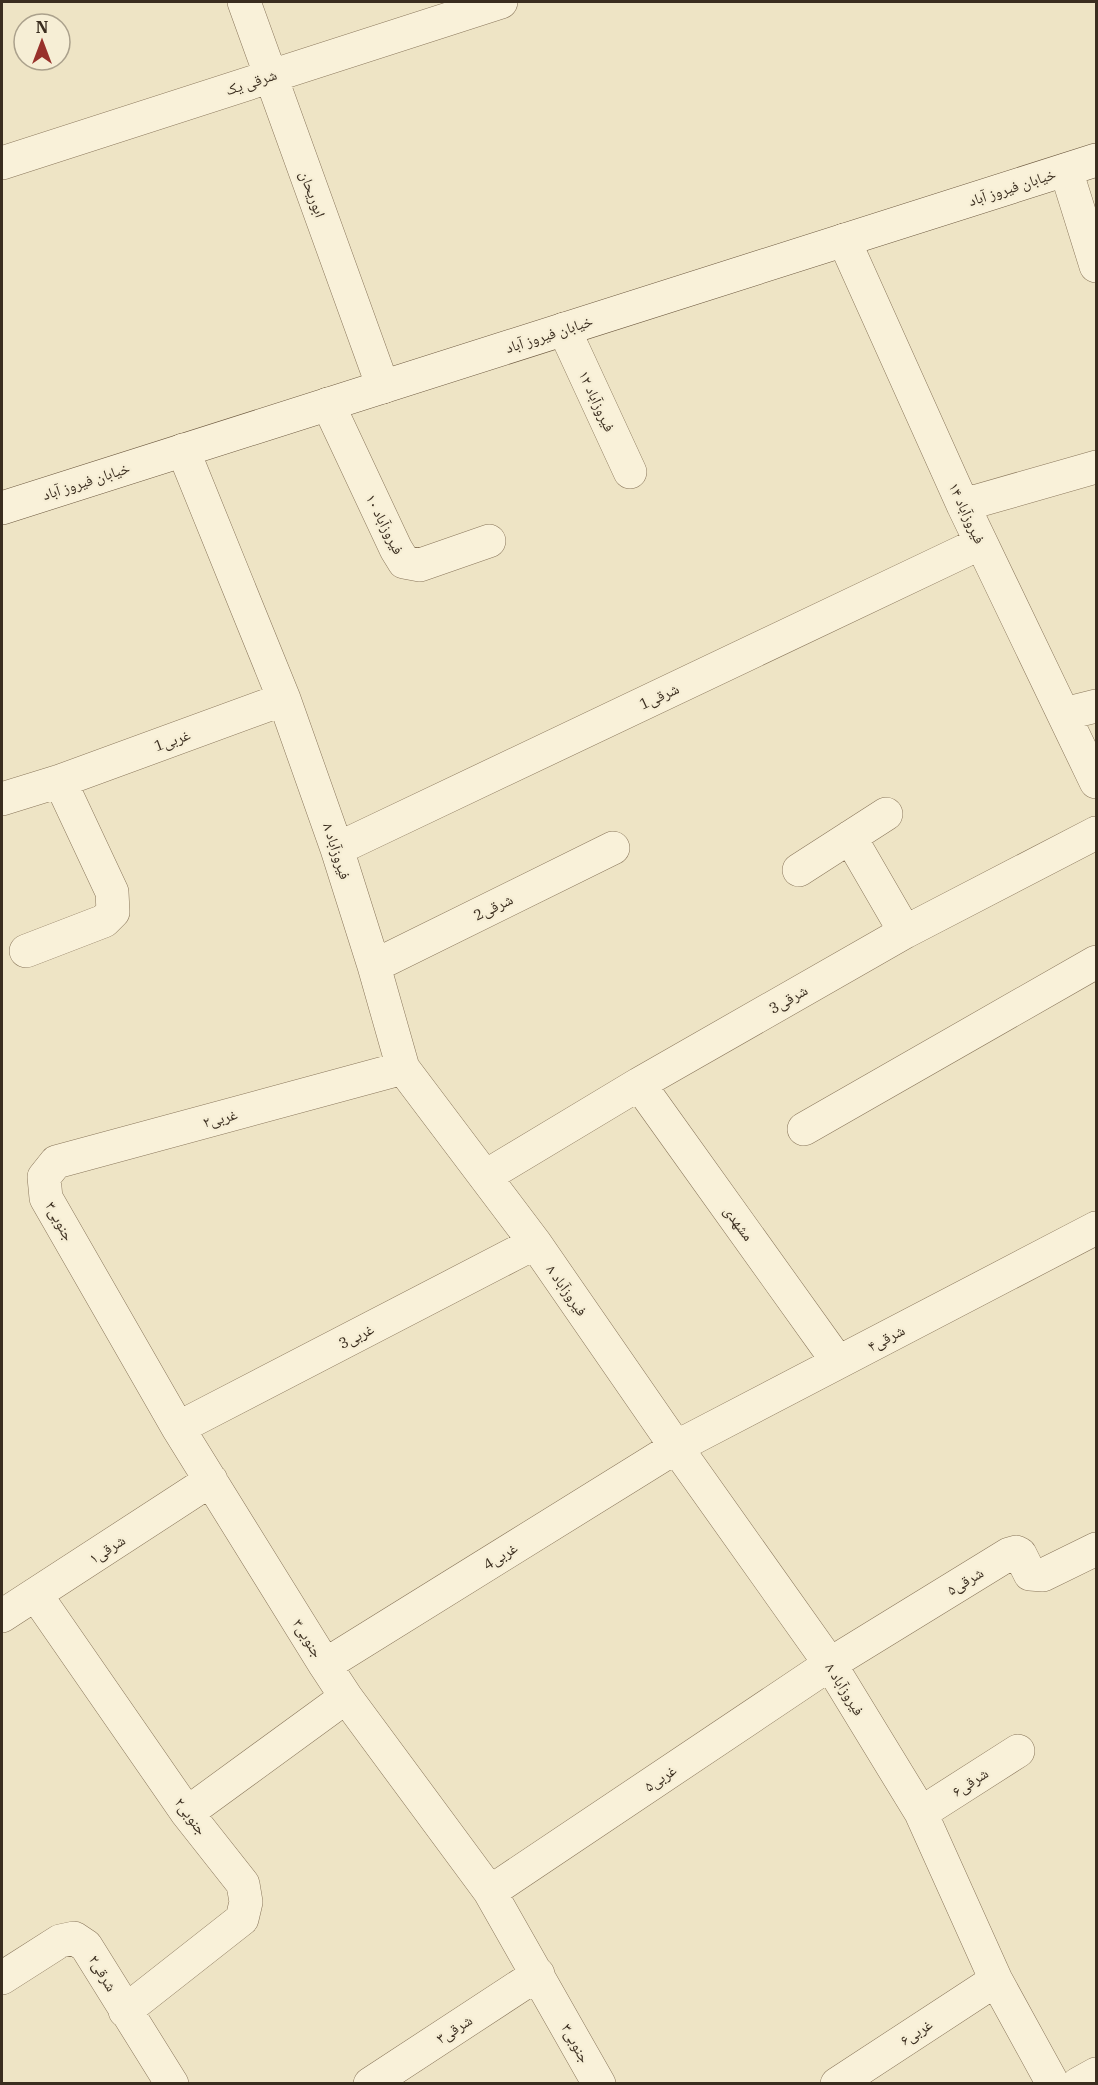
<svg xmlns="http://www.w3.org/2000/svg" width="1098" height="2085" font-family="'IBM Plex Serif','Noto Naskh Arabic',serif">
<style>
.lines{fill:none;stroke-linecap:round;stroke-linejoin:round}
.minor-casing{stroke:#89765b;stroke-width:34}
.secondary-casing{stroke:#6b573e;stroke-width:34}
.minor{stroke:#f9f1d9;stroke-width:33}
.secondary{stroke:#f9f1d9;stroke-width:33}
.labels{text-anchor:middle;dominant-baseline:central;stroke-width:4.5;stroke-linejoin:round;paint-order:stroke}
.street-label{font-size:15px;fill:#3a2d1f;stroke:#f6eed5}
</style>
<rect width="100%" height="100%" fill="#eee4c5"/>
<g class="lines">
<!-- minor casing -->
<g class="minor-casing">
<path id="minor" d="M244,2L383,387
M2,163L501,2
M1066,170L1096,266
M844,240L963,505L1096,782
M564,329L630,472
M328,404L396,549L404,562L420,565L489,541
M183,450L284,699L337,849L374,966L403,1068L535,1243L676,1447L830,1664L921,1813L996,1980L1053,2084
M963,505L1096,467
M1064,714L1096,706
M2,799L60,781L284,699
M850,837L905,932
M337,849L981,543
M799,870L886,814
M26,951L104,921L113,912L112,892L60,781
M374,966L613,848
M403,1068L56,1162L44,1177L46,1198L178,1428L325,1665L346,1697L490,1892L599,2084
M639,1084L838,1362
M804,1129L1096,962
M486,1176L639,1084L905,932L1096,833
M178,1428L535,1243
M36,1595L187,1813L243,1884L246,1902L242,1919L125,2011
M2,1616L211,1480
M325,1665L676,1447L1096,1228
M187,1813L346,1697
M921,1813L1018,1751
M490,1892L830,1664L1009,1554L1016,1552L1020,1554L1030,1574L1043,1575L1096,1549
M2,1978L60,1941L74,1938L86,1946L172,2084
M370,2084L538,1974
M837,2084L996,1980
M1078,2084L1096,2074"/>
</g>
<!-- secondary casing -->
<g class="secondary-casing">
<path id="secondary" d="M2,508L1096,160"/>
</g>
<!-- minor -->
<use href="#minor" class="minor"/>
<!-- secondary -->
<use href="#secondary" class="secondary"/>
</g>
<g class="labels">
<!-- street labels -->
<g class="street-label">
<text transform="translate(251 82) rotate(-18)">شرقی یک</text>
<text transform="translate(1012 187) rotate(-18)">خیابان فیروز آباد</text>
<text transform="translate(313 194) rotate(70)">ابوریحان</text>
<text transform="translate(549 334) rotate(-18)">خیابان فیروز آباد</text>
<text transform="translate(597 401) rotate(65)">فیروزآباد ۱۲</text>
<text transform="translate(86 481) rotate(-18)">خیابان فیروز آباد</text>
<text transform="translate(967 513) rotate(65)">فیروزآباد ۱۴</text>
<text transform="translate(385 524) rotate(63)">فیروزآباد ۱۰</text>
<text transform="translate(659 696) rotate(-25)">شرقی1</text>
<text transform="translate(172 740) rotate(-20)">غربی1</text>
<text transform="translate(337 851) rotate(72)">فیروزآباد ۸</text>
<text transform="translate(493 907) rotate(-26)">شرقی2</text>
<text transform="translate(788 999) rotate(-30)">شرقی3</text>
<text transform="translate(220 1118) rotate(-15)">غربی۲</text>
<text transform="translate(60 1221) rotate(61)">جنوبی۳</text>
<text transform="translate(739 1223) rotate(54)">مشهدی</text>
<text transform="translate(567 1290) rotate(55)">فیروزآباد ۸</text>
<text transform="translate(356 1336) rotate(-27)">غربی3</text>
<text transform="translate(886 1338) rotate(-28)">شرقی۴</text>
<text transform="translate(107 1549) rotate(-33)">شرقی۱</text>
<text transform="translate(500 1556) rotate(-32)">غربی4</text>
<text transform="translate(965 1581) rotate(-31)">شرقی۵</text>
<text transform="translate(308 1638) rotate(58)">جنوبی۳</text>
<text transform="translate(845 1689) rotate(58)">فیروزآباد ۸</text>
<text transform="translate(660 1778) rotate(-34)">غربی۵</text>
<text transform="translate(970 1782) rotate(-33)">شرقی۶</text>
<text transform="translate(191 1816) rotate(53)">جنوبی۲</text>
<text transform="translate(103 1973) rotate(59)">شرقی۲</text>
<text transform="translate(454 2029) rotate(-33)">شرقی۳</text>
<text transform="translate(916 2032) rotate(-33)">غربی۶</text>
<text transform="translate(576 2043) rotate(61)">جنوبی۳</text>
</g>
</g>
<!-- border -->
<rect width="1098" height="2085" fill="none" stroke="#3a2d1f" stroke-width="6"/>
<!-- north arrow -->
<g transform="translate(42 42)"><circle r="28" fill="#f6eed5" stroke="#aba18c" stroke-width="1.5"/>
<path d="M0-4.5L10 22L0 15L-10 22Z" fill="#98312b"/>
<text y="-9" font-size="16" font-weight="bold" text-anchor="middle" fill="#3a2d1f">N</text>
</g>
</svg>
